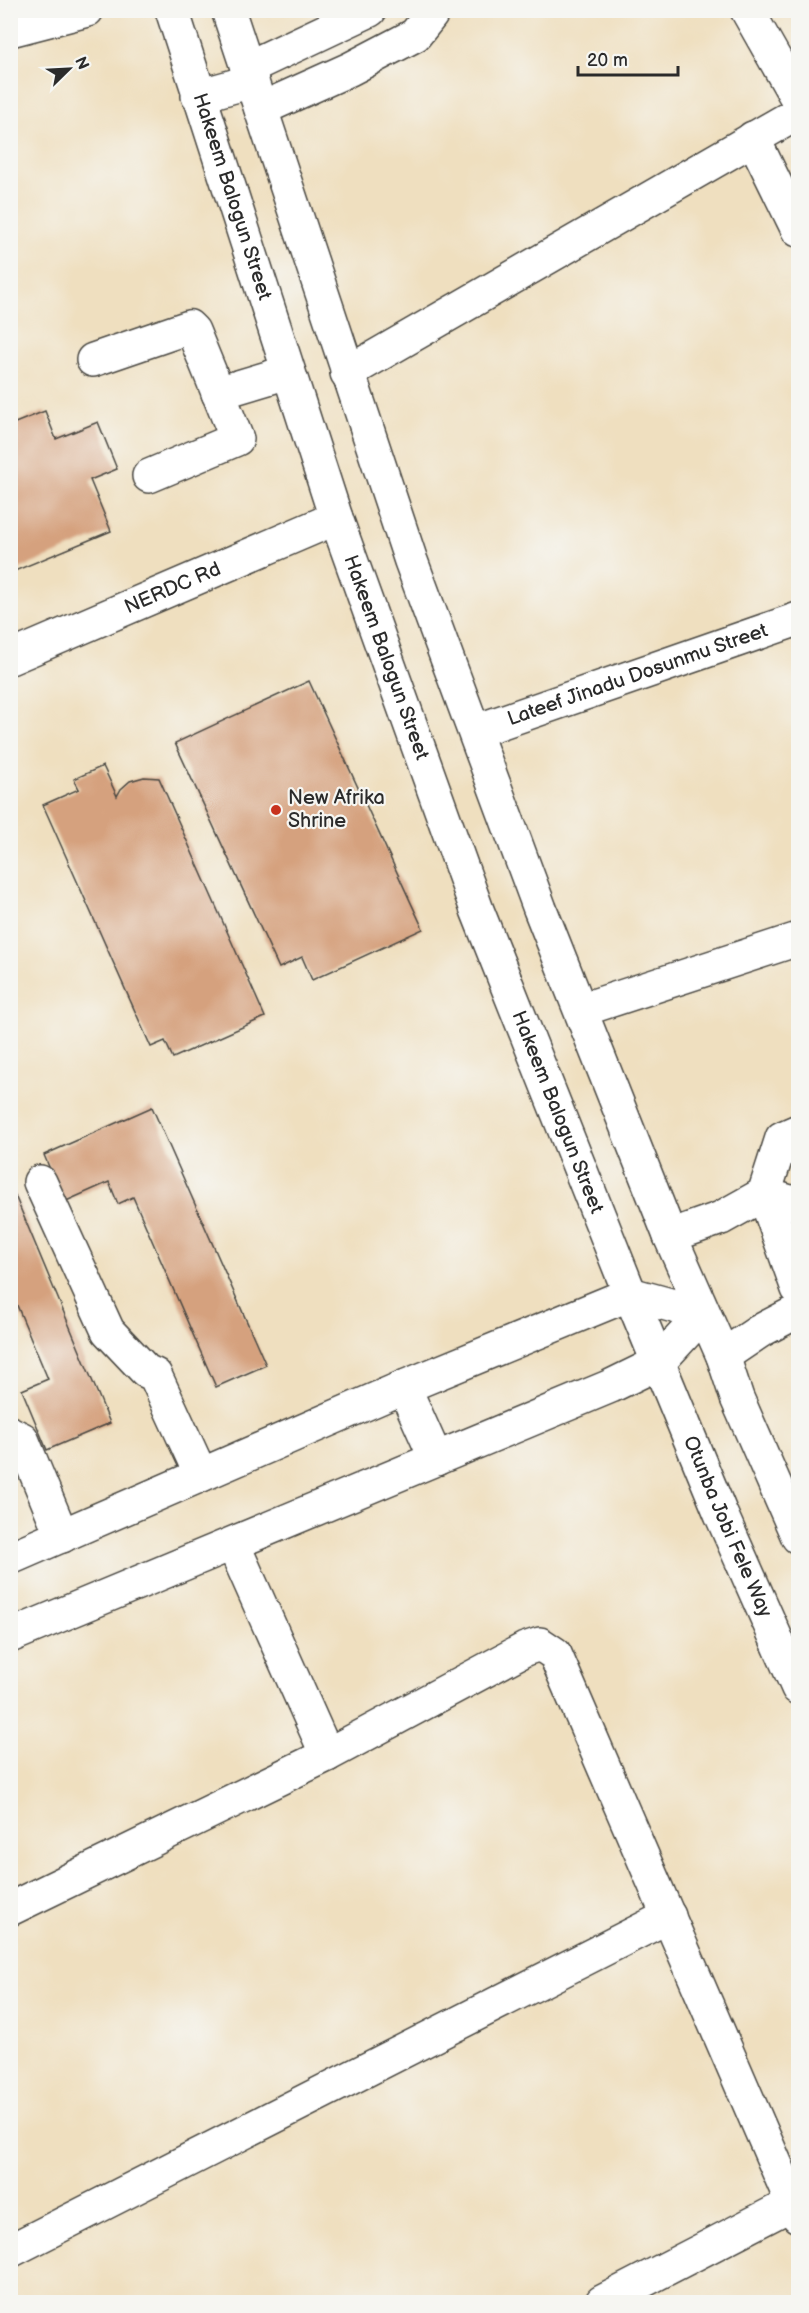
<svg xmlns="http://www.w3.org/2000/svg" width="809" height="2313" font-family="'Balsamiq Sans',sans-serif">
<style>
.building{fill:#d5a17e}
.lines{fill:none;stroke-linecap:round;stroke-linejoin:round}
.minor-casing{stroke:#484641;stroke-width:36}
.minor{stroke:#fff;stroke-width:33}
.poi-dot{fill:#c8321e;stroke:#f6f6f2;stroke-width:2}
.labels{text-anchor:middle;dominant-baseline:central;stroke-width:4.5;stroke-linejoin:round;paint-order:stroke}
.street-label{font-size:20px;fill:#2b2b2b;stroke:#f6f6f2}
.poi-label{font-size:20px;fill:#2b2b2b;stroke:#f6f6f2;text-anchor:start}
</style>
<rect width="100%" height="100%" fill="#f6f6f2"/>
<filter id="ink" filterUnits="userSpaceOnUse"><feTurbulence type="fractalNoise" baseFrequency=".0167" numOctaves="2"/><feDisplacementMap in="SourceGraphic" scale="12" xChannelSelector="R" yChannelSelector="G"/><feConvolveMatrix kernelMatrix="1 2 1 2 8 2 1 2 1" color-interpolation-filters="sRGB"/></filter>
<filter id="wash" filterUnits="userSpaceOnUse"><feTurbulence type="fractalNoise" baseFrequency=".008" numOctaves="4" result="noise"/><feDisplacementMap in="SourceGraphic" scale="24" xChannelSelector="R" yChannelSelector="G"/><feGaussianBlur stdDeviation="1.35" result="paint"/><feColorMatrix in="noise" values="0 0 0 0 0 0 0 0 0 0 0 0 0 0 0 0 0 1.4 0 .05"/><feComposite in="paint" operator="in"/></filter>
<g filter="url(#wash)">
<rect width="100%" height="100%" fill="#efdfbf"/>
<g id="blocks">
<!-- building -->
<path class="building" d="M45,411L56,439L98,422L117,469L90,480L111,531L10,573V425Z
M309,681L423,929L312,980L302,957L279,968L175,743Z
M103,766L117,796L121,789L130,781L144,777L159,778L265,1017L173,1058L165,1041L151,1047L43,805L79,789L74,779Z
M152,1107L266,1365L216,1387L133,1197L118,1204L109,1182L64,1202L44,1155Z
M11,1186L110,1423L47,1450L22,1390L48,1379L11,1291Z"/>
</g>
</g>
<g filter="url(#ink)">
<use href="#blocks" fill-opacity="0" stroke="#484641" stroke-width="1.5"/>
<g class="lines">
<!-- minor casing -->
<g class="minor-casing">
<g id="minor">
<path id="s1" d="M172,10L336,518L477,910L630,1294L721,1514L798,1688"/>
<path d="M228,10L411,561L540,909L670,1236L723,1356L737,1398L798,1537"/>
<path d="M747,10L798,100"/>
<path d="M10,30L87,10"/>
<path d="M247,68L370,10"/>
<path d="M198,96L252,81"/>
<path d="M261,109L350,69L415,35L431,15L429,10"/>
<path d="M753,138L798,230"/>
<path d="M93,360L189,327L193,331L237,439L149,476"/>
<path d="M347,373L798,113"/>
<path d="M218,393L288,372"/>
<path id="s2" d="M10,658L336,518"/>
<path id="s3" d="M476,731L798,619"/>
<path d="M581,1010L798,939"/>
<path d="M40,1182L108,1331L146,1371L155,1375L201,1475"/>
<path d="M798,1201L793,1203L764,1194L798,1289"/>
<path d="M670,1236L721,1218L764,1194L782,1138L798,1131"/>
<path d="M723,1356L760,1331L798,1311"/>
<path d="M404,1387L436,1459"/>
<path d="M10,1433L22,1439L62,1536"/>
<path d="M233,1544L327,1755"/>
<path d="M10,1558L404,1387L630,1294L703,1314"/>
<path d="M10,1636L611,1386L658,1363L703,1314"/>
<path d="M10,1909L327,1755L525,1649L540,1644L555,1654L798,2216"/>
<path d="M10,2251L669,1916"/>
<path d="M602,2302L793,2203"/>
</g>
</g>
<!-- minor -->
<use href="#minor" class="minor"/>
</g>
</g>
<!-- markers -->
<circle class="poi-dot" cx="276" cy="810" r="6"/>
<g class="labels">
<!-- street labels -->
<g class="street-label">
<text stroke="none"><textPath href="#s1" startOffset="196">Hakeem Balogun Street</textPath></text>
<text stroke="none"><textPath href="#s2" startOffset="177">NERDC Rd</textPath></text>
<text stroke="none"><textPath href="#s1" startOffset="682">Hakeem Balogun Street</textPath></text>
<text stroke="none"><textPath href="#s3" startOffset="171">Lateef Jinadu Dosunmu Street</textPath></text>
<text stroke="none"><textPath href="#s1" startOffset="1168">Hakeem Balogun Street</textPath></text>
<text stroke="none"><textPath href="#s1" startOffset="1616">Otunba Jobi Fele Way</textPath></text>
</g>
<!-- poi labels -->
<g class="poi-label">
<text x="288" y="798">New Afrika<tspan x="288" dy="23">Shrine</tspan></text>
</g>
</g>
<!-- margin -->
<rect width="809" height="2313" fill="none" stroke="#f6f6f2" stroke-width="36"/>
<!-- north arrow -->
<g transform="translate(69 69) rotate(66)" stroke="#f6f6f2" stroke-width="4.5" paint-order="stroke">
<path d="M0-4.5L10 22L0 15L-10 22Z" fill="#2b2b2b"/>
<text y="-9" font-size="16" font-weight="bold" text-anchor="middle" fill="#2b2b2b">N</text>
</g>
<!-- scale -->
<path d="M578 66v9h100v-9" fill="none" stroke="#2b2b2b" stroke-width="3"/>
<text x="587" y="66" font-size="18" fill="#2b2b2b" stroke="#f6f6f2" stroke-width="4.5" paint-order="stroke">20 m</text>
</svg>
